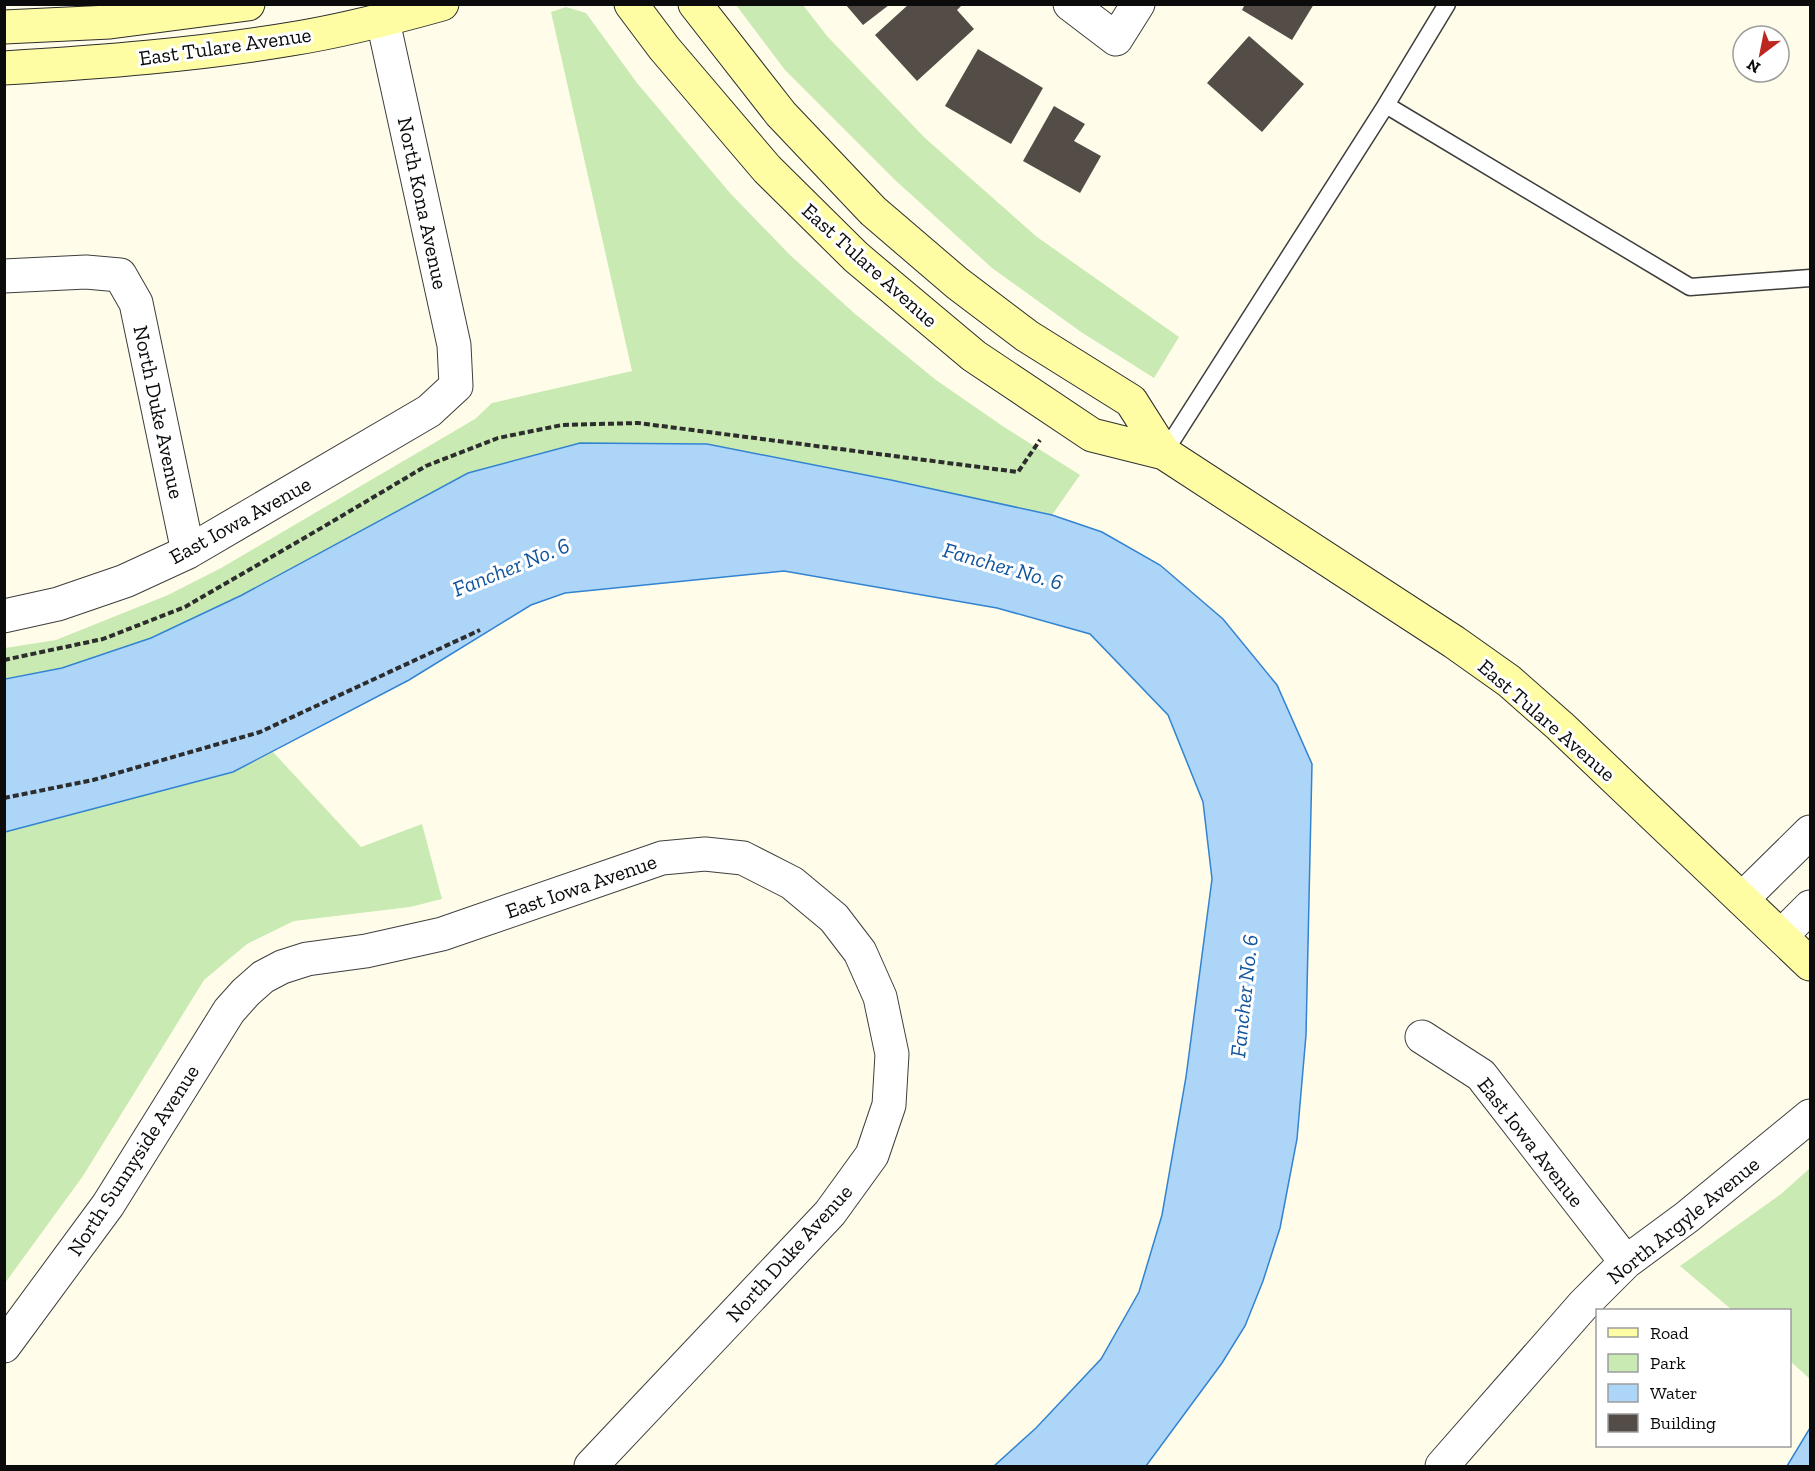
<svg xmlns="http://www.w3.org/2000/svg" width="1815" height="1471" font-family="'Zilla Slab',serif">
<style>
.green{fill:#caeab3}
.water{fill:#add5f8;stroke:#3283d1;stroke-width:1.5}
.building{fill:#544d47}
.lines{fill:none;stroke-linecap:round;stroke-linejoin:round}
.lane-casing{stroke:#3e3e3e;stroke-width:19}
.street-casing{stroke:#3e3e3e;stroke-width:35}
.secondary-casing{stroke:#2d2d2d;stroke-width:35}
.path{stroke:#2d2d2d;stroke-width:4;stroke-dasharray:6 3;stroke-linecap:butt}
.lane{stroke:#fff;stroke-width:16}
.street{stroke:#fff;stroke-width:33}
.secondary{stroke:#fffda4;stroke-width:33}
.labels{text-anchor:middle;dominant-baseline:central;stroke-width:6;stroke-linejoin:round;paint-order:stroke}
.street-label{font-size:21px;fill:#0b0b0b;stroke:#fff}
.water-label{font-size:22px;font-style:italic;fill:#12559f;stroke:#fff}
</style>
<rect width="100%" height="100%" fill="#fffde9"/>
<!-- green -->
<path class="green" d="M736,5H803L827,36L925,138L1037,237L1179,337L1154,378L1081,332L992,268L895,180L785,70Z
M566,7L586,13L637,83L730,193L790,255L854,313L936,380L1004,427L1080,475L1052,515L891,480L707,444L242,595L151,638L62,668L5,679V648L56,640L168,595L221,568L475,419L492,403L632,371L551,12Z
M273,752L361,847L422,824L442,899L410,907L294,921L247,944L204,980L83,1176L5,1283V832L233,772Z
M1810,1168V1379L1790,1361V1310H1732L1680,1266L1781,1194Z"/>
<!-- water -->
<path class="water" d="M580,443L707,444L891,480L1052,515L1102,532L1160,565L1223,619L1277,685L1312,764L1306,1035L1297,1139L1280,1228L1263,1281L1245,1326L1222,1363L1146,1466H994L1036,1428L1101,1359L1139,1292L1162,1215L1186,1077L1212,879L1203,802L1168,715L1090,634L997,608L784,571L565,593L531,605L409,680L233,772L5,832V679L62,668L151,638L242,595L468,473Z
M1810,1428V1466H1787Z"/>
<!-- building -->
<path class="building" d="M909,4H963L957,10L974,29L917,81L875,35Z
M1245,4H1314L1292,40L1242,10Z
M846,5H889L863,25Z
M1249,36L1304,84L1262,132L1207,83Z
M978,49L1043,88L1011,144L945,106Z
M1054,106L1085,124L1074,141L1101,156L1080,193L1023,161Z"/>
<g class="lines">
<!-- lane casing -->
<g class="lane-casing">
<path id="lane" d="M1447,4L1386,105L1690,287L1810,278
M1164,453L1386,105"/>
</g>
<!-- street casing -->
<g class="street-casing">
<path id="street" d="M1070,4L1116,39L1138,4
M4,276L86,272L120,275L136,303L188,552
M4,616L58,604L125,581L188,552L429,411L456,386L454,345L383,21
M1742,899L1810,832
M1781,936L1810,907
M1422,1037L1481,1075L1626,1262
M4,1346L108,1205L229,1011L246,992L263,977L282,967L307,959L366,951L442,934L662,858L705,854L743,858L792,883L834,918L860,952L880,997L892,1054L889,1105L872,1155L830,1213L591,1466
M1442,1466L1584,1304L1626,1262L1687,1217L1810,1116"/>
</g>
<!-- secondary casing -->
<g class="secondary-casing">
<path id="secondary" d="M631,4L664,48L767,169L856,257L974,356L1092,435L1164,453L1454,642L1509,681L1560,726L1810,964
M695,4L781,114L873,211L957,283L1027,336L1131,401L1164,453
M4,27L110,22L248,4
M4,68C100,62 196,55 291,39C342,31 392,18 442,4"/>
</g>
<!-- path -->
<path class="path" d="M4,660L103,639L185,607L323,527L426,466L498,438L562,425L638,423L1018,472L1040,440
M4,798L93,780L260,732L480,630"/>
<!-- lane -->
<use href="#lane" class="lane"/>
<!-- street -->
<use href="#street" class="street"/>
<!-- secondary -->
<use href="#secondary" class="secondary"/>
</g>
<g class="labels">
<!-- street labels -->
<g class="street-label">
<text transform="translate(225 46) rotate(-8)">East Tulare Avenue</text>
<text transform="translate(423 203) rotate(78)">North Kona Avenue</text>
<text transform="translate(870 265) rotate(42)">East Tulare Avenue</text>
<text transform="translate(159 412) rotate(78)">North Duke Avenue</text>
<text transform="translate(240 520) rotate(-29)">East Iowa Avenue</text>
<text transform="translate(1547 720) rotate(41)">East Tulare Avenue</text>
<text transform="translate(581 886) rotate(-19)">East Iowa Avenue</text>
<text transform="translate(1531 1142) rotate(52)">East Iowa Avenue</text>
<text transform="translate(133 1160) rotate(-57)">North Sunnyside Avenue</text>
<text transform="translate(1683 1220) rotate(-39)">North Argyle Avenue</text>
<text transform="translate(789 1253) rotate(-48)">North Duke Avenue</text>
</g>
<!-- water labels -->
<g class="water-label">
<text transform="translate(1003 566) rotate(16)">Fancher No. 6</text>
<text transform="translate(511 567) rotate(-22)">Fancher No. 6</text>
<text transform="translate(1244 996) rotate(-84)">Fancher No. 6</text>
</g>
</g>
<!-- border -->
<rect width="1815" height="1471" fill="none" stroke="#0b0b0b" stroke-width="12"/>
<!-- legend -->
<rect x="1596" y="1309" width="195" height="138" fill="#ffffff" stroke="#9d9d9d" stroke-width="1.5"/>
<rect x="1608" y="1328" width="30" height="9" fill="#fffda4" stroke="#9d9d9d" stroke-width="1.5"/>
<text x="1650" y="1339" font-size="18" fill="#0b0b0b">Road</text>
<rect x="1608" y="1354" width="30" height="18" fill="#caeab3" stroke="#9d9d9d" stroke-width="1.5"/>
<text x="1650" y="1369" font-size="18" fill="#0b0b0b">Park</text>
<rect x="1608" y="1384" width="30" height="18" fill="#add5f8" stroke="#9d9d9d" stroke-width="1.5"/>
<text x="1650" y="1399" font-size="18" fill="#0b0b0b">Water</text>
<rect x="1608" y="1414" width="30" height="18" fill="#544d47" stroke="#9d9d9d" stroke-width="1.5"/>
<text x="1650" y="1429" font-size="18" fill="#0b0b0b">Building</text>
<!-- north arrow -->
<g transform="translate(1761 54) rotate(212)"><circle r="28" fill="#ffffff" stroke="#9d9d9d" stroke-width="1.5"/>
<path d="M0-4.5L10 22L0 15L-10 22Z" fill="#be2720"/>
<text y="-9" font-size="16" font-weight="bold" text-anchor="middle" fill="#0b0b0b">N</text>
</g>
</svg>
